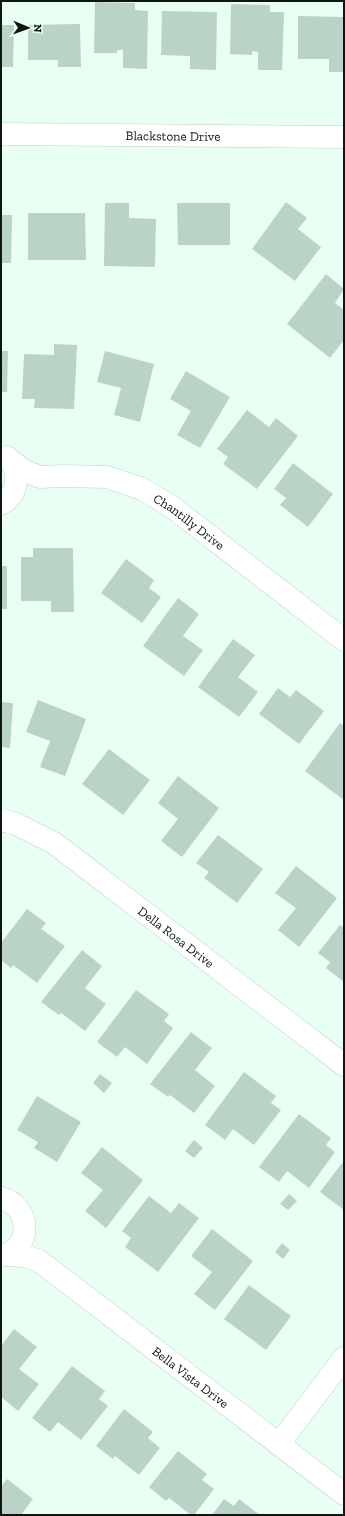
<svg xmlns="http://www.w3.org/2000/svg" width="345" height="1516" font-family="'Zilla Slab',serif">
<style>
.building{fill:#bad3c7}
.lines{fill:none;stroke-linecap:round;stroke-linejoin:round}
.minor-casing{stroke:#b8d2c5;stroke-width:23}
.minor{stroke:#fff;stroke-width:22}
.labels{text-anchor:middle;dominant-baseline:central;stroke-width:3;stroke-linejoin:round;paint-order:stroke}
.street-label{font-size:13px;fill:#0d1612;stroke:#eafff4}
</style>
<rect width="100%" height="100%" fill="#eafff4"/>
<!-- building -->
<path class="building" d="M95,2L135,3V10L148,11L147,69L123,68V50H117V53H94Z
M231,4L270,5V12H284L282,70H258V52L252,51V55L230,54Z
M162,11L217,12L216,70L190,69V56L161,55Z
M298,16L344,17V72H329V59H298Z
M80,24L81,67H58V60H28V25Z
M1,25H14L13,67H1Z
M286,202L307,218L298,229L321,247L295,281L252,249Z
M105,203H129V218L156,219L155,267L104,266Z
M177,203H230V245H178Z
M28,213H85L86,260H28Z
M1,215H12L11,263H1Z
M326,274L344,289L335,303L344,310V340L330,358L287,324Z
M54,344L77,345L74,409L34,408L35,399H22L24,354L54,355Z
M1,351H8L7,392H1Z
M105,351L154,364L140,422L114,415L121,388L97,382Z
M186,371L230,397L200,448L177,435L191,411L170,399Z
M247,410L269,427L276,418L298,436L257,489L223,464L228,457L217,449Z
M293,463L333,494L308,527L280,505L286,498L274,489Z
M33,548H73L74,612H51V601H21V557H33Z
M126,559L154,580L149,588L161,597L142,623L101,593Z
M1,566H7V609H1Z
M178,598L199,614L183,636L203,650L184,676L143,646Z
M233,639L255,655L238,677L258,692L239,717L198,687Z
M278,688L290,697L296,690L324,711L299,744L259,714Z
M38,700L86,719L65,776L40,767L50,741L26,732Z
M1,702L13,703L10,748L1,747Z
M340,723L344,726V800L305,771Z
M109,749L150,780L123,815L82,784Z
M178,776L219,808L182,857L161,841L178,819L158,803Z
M218,835L263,869L237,903L204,878L209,872L196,863Z
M296,866L337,898L299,947L278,930L296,908L275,893Z
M27,909L46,923L41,929L65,946L37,983L13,965L11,968L1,960V943Z
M340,925L344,928V982L326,968L330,962L318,953Z
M82,950L102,966L85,988L106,1004L85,1031L61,1013L59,1015L41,1002Z
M136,990L169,1014L164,1021L173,1028L147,1064L125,1047L117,1057L97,1042Z
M191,1032L212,1048L195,1070L215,1086L194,1113L170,1095L168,1097L150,1084Z
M244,1072L276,1096L271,1103L281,1110L254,1145L233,1129L225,1140L205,1125Z
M100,1074L112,1083L104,1093L93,1083Z
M37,1096L81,1122L57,1162L34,1148L38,1142L17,1130Z
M299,1114L331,1138L326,1145L335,1152L309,1188L287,1171L279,1182L259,1167Z
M194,1140L203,1148L194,1158L185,1151Z
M102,1147L143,1180L106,1228L85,1211L103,1190L81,1173Z
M342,1163L344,1164V1210L320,1192Z
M289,1194L297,1201L288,1210L280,1204Z
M149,1196L171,1213L179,1203L199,1218L158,1272L125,1247L131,1238L122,1231Z
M212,1229L253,1261L215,1310L194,1294L212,1272L191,1256Z
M282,1243L290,1250L283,1259L275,1252Z
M249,1285L291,1316L266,1350L224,1319Z
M14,1329L37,1347L19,1369L39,1384L18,1411L1,1397V1346Z
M72,1366L105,1391L99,1399L108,1406L81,1440L58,1422L50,1432L32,1418Z
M124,1409L153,1432L148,1438L160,1448L139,1475L115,1456L113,1459L96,1446Z
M178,1451L207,1474L202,1480L214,1489L194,1515H191L169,1498L166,1501L149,1487Z
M7,1479L33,1499L21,1515H1V1487Z
M224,1499L234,1506L239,1499L260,1515H212Z"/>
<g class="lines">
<!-- minor casing -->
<g class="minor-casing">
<g id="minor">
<path id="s1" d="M1,134L344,137"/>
<path id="s2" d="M10,460L25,471L40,477L63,476L107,477L142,489L172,507L344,640"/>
<path d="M1,504C19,495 21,470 7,457"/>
<path id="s3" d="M1,820L16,824L54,843L344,1065"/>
<path d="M1,1198C32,1206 33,1250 1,1256"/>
<path id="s4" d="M3,1255L23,1256L38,1260L344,1494"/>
<path d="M279,1444L344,1358"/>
</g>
</g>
<!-- minor -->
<use href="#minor" class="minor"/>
</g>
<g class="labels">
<!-- street labels -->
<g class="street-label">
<text stroke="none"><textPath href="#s1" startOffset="172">Blackstone Drive</textPath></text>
<text stroke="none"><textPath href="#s2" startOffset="196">Chantilly Drive</textPath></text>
<text stroke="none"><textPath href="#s3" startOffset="212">Della Rosa Drive</textPath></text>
<text stroke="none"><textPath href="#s4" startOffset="228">Bella Vista Drive</textPath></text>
</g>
</g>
<!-- border -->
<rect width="345" height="1516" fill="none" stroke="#0d1612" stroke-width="4"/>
<!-- north arrow -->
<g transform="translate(28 28) rotate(92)" stroke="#eafff4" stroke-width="3" paint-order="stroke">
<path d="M0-3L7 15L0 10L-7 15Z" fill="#0d1612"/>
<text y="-6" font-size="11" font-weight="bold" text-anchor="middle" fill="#0d1612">N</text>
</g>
</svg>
